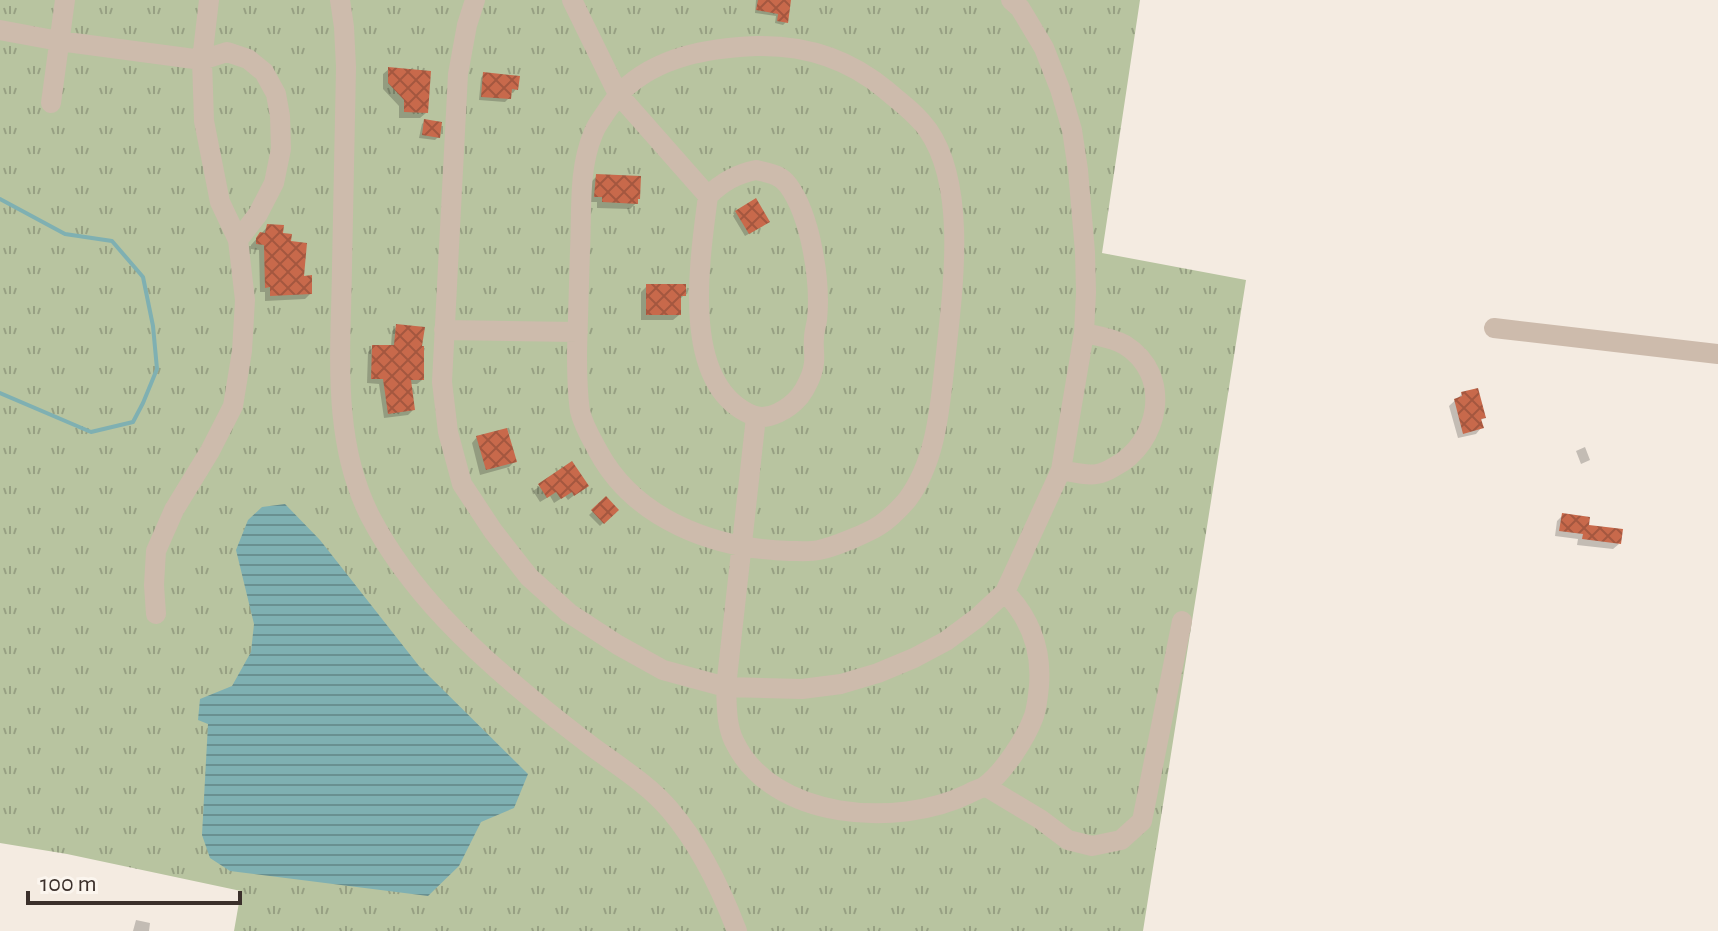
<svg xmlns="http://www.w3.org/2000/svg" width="1718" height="931" font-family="'Alegreya Sans',sans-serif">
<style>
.grass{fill:url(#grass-tufts)}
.water{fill:url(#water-rules)}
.shadow{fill:#0003}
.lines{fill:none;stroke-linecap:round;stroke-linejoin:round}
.stream{stroke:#7fb0b2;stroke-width:4}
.building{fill:url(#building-cross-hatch)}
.minor{stroke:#cdbbac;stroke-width:20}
</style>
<defs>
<pattern id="grass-tufts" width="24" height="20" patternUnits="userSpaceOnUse" patternTransform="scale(2)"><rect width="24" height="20" fill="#b8c4a0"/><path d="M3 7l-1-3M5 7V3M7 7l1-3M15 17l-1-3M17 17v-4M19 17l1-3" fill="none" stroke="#97a083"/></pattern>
<pattern id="water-rules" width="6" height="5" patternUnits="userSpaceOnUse" patternTransform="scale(2)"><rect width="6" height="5" fill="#7fb0b2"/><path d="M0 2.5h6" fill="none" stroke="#699091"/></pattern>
<pattern id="building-cross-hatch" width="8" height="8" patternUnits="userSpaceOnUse" patternTransform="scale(2)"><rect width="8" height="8" fill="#c8694b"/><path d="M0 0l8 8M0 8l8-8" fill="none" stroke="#a4573f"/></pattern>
</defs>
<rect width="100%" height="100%" fill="#f4ebe1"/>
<!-- grass -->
<path class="grass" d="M0,0H1140L1102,253L1246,280L1143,931H234L241,891L67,854L0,843Z"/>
<!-- water -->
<path class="water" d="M285,504L320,540L419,666L528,774L514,808L481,822L459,866L428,896L230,871L210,858L202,835L208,724L198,720L200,699L232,686L251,652L254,624L236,550L248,520L262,507Z"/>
<!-- shadow -->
<path class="shadow" d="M756,0H789L786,22L783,25L775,23L776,16L755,13Z
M389,69L426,113L420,118H399V106L383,89V74Z
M484,74L516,89L513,93L509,92V98L505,102L479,100L481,78Z
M425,121L438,137L435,140L419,138L422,124Z
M597,176L636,203L630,209L597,208V202H590L591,182Z
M736,212L764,225L745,236L733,216Z
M268,226L281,235L310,294L305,299L265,301V292H260L259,250L251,249V245Z
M647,286L684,295L679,300V315L673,320H641V292Z
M397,326L420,348L422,380L417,384H409L413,410L408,415L384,418L379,384L367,383L368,352L373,347H391L392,331Z
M1462,394L1484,418L1480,421L1481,428L1476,434L1458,438L1449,406Z
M477,437L514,462L509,467L480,475L472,443Z
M1585,447L1590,460L1581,464L1576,451Z
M572,464L586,486L568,500L565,496L554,503L550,496L540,502L533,491Z
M606,499L617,509L600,526L589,515Z
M1563,515L1587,527L1619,544L1613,549L1577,545L1578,539L1555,536L1557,521Z
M136,920L150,923L149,931H133Z"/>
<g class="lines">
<!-- stream -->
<path class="stream" d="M0,199L65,234L112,241L143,277L153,326L157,369L143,403L133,422L91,432L0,393"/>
</g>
<!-- building -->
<path class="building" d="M758,0H791L788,23L777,21L778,14L756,10Z
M388,67L431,71L428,113L404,112V100L388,83Z
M483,72L520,76L518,90L512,89L511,99L481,97Z
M424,119L442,122L440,138L422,135Z
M596,174L641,176L640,199H638V204L602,202V197H594Z
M756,198L770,222L749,234L735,211Z
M267,224L284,225L283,233L292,234L291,241L307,243L304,276L312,275V294L270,296V287L265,288L264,245L256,244V238L260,232L265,233Z
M646,284H686V296H681V315H646Z
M396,324L425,327L422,346H424V380H411L415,410L388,414L383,379H371L372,345H394Z
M1478,388L1486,418L1481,419L1484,428L1463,434L1454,399L1462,396L1461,392Z
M507,428L517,462L486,470L476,436Z
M572,461L589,486L574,496L572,492L561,499L556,492L547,498L538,484Z
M606,496L619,510L604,524L591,510Z
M1562,513L1590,517L1589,525L1623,529L1621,544L1582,539L1583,534L1559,531Z"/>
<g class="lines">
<!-- minor -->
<path class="minor" d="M340,0L344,27L346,67C345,133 343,200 342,267C341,350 331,439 370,516C409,591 473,651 538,704C555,718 573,732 590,745C618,766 648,784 670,810C699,844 721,889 737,931
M475,0L467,25L458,74L442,382L448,432L462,484L493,531L529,577L569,613L618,645L663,670L726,687L802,689L841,684L878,673L914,658L946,641L977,618L1005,592L1061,470L1084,333L1086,292L1085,252L1078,170L1072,130L1060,89L1044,48L1020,8L1011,0
M572,0L618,94L708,196
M0,30L59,41L202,60L227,52L248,59L264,72L276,94L280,116L281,149L274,183L258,214L238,240
M757,46C805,45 849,59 886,90C901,103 917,114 928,130C967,186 953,288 946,353C940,402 938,459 907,500C900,508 889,519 880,525C868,533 834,547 819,550C810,552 799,551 790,551C715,549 635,520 598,451C591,438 583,425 580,411C577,391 577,372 577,352C578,318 579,284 580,250C582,212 578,170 593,134C596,125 603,117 608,109C613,103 616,97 622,91C658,56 709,48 757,46Z
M51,103L65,0
M756,170C768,173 780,174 788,185C811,216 821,282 817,320C816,326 814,332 814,338C813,346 815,355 814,363C813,374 806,388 800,396C789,409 768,422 752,415C679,384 700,259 708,196C722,182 736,174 756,170Z
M1494,328L1718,354
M444,330L578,332
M756,417L726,687C727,706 726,724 734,741C772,821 898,828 968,794C973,791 980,789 985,786C1004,772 1026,738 1034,716C1037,707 1038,696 1039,686C1042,649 1030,618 1005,592
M1061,470C1073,472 1085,476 1097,474C1103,473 1109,470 1114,467C1160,443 1173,375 1125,345C1113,338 1098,336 1084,333
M156,614L154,585L156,551L174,510L210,451L233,406L242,351L245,300L238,240L220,202L204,121L202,60L209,0
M985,786L1040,819L1068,840L1092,846L1121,840L1142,821L1182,621"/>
</g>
<!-- scale -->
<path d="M28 891v12h212v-12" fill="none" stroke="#3b302b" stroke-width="4"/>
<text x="40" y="891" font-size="24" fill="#3b302b" stroke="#fbf5ee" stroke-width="6" paint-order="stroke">100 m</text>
</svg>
